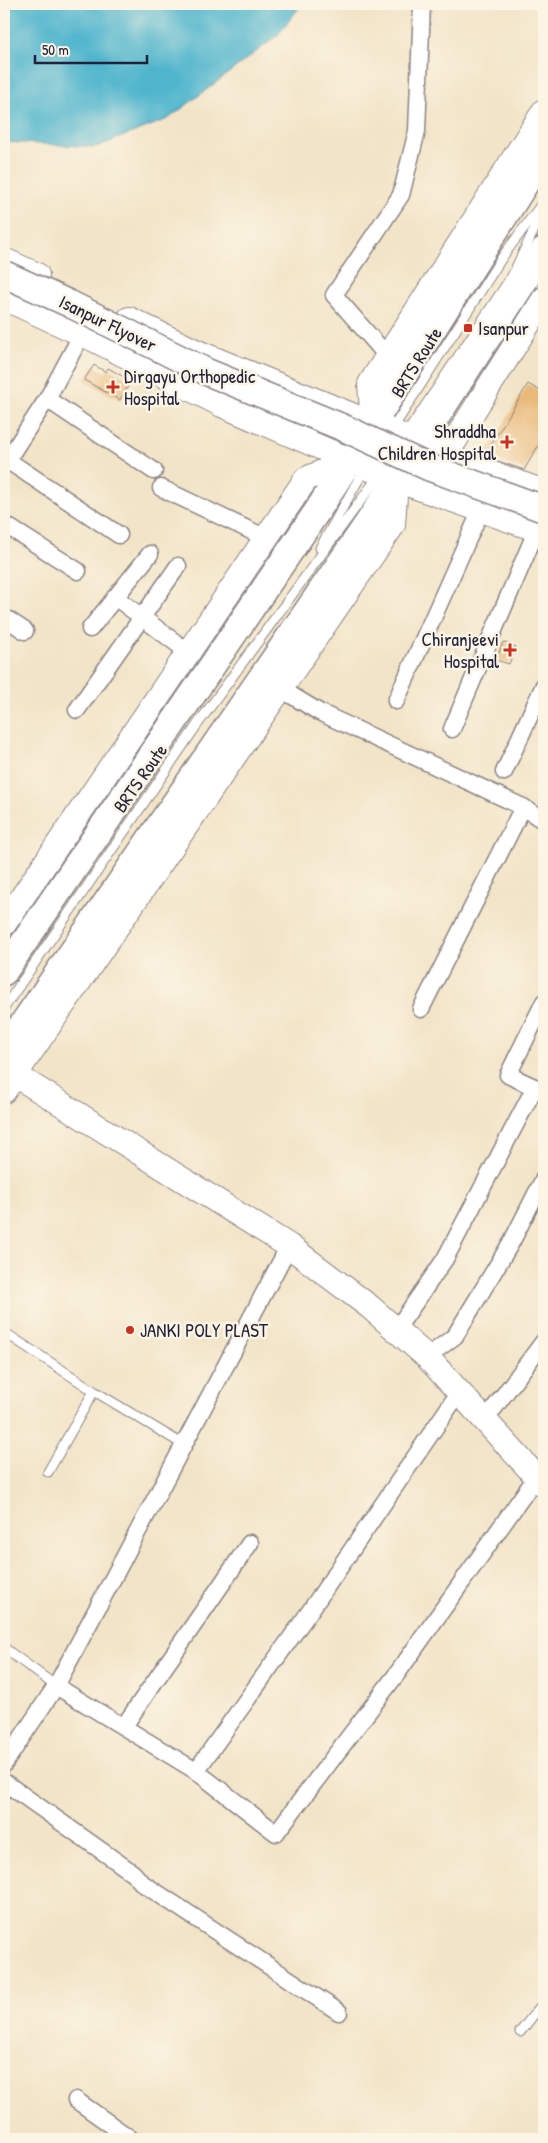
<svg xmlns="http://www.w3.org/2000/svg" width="548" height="2143" font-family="'Patrick Hand',sans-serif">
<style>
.water{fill:#4fb5cd;stroke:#386c84}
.building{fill:#e9b979}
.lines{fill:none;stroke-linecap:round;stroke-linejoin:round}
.lane-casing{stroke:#8a8381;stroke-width:11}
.street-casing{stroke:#8a8381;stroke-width:19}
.secondary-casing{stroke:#8a8381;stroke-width:26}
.primary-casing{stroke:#8a8381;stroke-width:29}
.lane{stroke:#fff;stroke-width:9}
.street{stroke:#fff;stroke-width:16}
.secondary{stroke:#fff;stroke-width:24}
.primary{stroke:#fff;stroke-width:26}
.primary-bridge-casing{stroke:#8a8381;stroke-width:29;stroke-linecap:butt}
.primary-bridge{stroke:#fff;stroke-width:26}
.poi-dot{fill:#c8321e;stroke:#fcf5e5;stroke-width:2}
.labels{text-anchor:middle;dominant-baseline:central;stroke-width:5;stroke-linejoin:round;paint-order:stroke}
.street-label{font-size:19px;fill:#22223b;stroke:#fcf5e5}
.poi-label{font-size:19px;fill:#22223b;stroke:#fcf5e5;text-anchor:start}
</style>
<rect width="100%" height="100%" fill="#fcf5e5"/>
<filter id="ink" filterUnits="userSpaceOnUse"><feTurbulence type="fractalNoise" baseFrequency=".02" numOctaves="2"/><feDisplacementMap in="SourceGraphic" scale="10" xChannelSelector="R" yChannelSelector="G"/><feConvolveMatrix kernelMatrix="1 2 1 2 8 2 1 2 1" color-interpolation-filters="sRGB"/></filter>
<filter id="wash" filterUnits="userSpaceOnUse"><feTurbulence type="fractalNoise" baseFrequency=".0096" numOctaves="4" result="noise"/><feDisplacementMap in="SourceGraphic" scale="20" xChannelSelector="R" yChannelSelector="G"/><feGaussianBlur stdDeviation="1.12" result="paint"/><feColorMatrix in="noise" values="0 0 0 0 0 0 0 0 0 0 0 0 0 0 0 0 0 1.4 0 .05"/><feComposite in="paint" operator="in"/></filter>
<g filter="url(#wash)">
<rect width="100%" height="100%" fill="#f2e4c7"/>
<!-- water -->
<path class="water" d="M4,4H302L277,36L168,119L96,147L4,142Z"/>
<g id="blocks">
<!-- building -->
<path class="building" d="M94,365L106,372L108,368L131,381L120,400L84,380Z
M528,384L544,393V436L524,470L484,456Z
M503,642L516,647L509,664L496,660Z"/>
</g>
</g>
<g filter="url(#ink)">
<use href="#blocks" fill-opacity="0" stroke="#8a8381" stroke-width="1"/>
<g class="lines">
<!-- lane casing -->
<g class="lane-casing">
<path id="lane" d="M391,431L503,256L544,201
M405,436L512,276L544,209
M320,548L365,468
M4,1008L197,725L380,474
M4,1332L94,1391L48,1472
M94,1391L184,1445
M4,1648L56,1686
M520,2032L544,2002"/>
</g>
<!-- street casing -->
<g class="street-casing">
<path id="street" d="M388,357L334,295L401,195L417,131L422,4
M47,399L154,471
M7,460L119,535
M4,465L47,399L82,334
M161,488L266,538
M4,524L78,571
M115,597L188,652
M4,617L25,631
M90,629L150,554
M281,689L319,712L523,807L544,821
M396,701L481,510
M77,710L178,566
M452,729L537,529
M504,772L544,685
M421,1009L523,807
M543,1091L508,1075L544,1002
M396,1330L445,1259L535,1087
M427,1357L455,1336L512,1241L544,1178
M460,1391L310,1611L196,1771L276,1833L399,1671L544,1466
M486,1419L544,1341
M56,1686L196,1771
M124,1726L250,1543
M4,1764L56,1686L289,1246
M4,1782L133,1873L142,1883L339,2012
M76,2100L131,2139"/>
</g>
<!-- secondary casing -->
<g class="secondary-casing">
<path id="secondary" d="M4,260L37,275
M4,298L95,340L222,405L396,480L544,532
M129,319L195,351L391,431L461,462L544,492
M373,424L370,384L544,111
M437,469L544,299
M4,924L306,479L350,460
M4,1068L289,1246L370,1307L427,1357L544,1485
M4,1091L393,525L396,480"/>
</g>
<!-- primary casing -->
<g class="primary-casing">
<path id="primary" d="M4,972L318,510L544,154
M4,1051L368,523L544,250"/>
</g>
<!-- lane -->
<use href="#lane" class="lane"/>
<!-- street -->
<use href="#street" class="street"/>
<!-- secondary -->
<use href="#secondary" class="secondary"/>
<!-- primary -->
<use href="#primary" class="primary"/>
<!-- primary-bridge casing -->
<g class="primary-bridge-casing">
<path id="primary-bridge" d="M4,274L70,304L207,372L344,428L428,467L544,509"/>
</g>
<!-- primary-bridge -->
<use href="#primary-bridge" class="primary-bridge"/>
</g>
</g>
<!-- markers -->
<g class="poi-dot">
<rect x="463" y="323" width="10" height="10" rx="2.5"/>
<path d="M110.5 379.5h5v5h5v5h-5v5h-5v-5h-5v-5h5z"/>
<path d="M504.5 434.5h5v5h5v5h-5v5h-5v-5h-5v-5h5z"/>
<path d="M507.5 642.5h5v5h5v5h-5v5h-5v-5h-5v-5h5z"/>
<circle cx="130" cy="1330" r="5"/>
</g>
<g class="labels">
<!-- street labels -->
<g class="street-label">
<text transform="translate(108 323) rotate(26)">Isanpur Flyover</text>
<text transform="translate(416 362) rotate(-58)">BRTS Route</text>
<text transform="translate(140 778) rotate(-55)">BRTS Route</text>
</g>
<!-- poi labels -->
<g class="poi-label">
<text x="478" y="328">Isanpur</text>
<text x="124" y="376">Dirgayu Orthopedic<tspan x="124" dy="22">Hospital</tspan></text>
<text x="496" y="431" text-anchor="end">Shraddha<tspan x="496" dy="22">Children Hospital</tspan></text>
<text x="499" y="639" text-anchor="end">Chiranjeevi<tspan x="499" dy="22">Hospital</tspan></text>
<text x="140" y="1330">JANKI POLY PLAST</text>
</g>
</g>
<!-- margin -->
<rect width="548" height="2143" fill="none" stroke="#fcf5e5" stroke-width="20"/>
<!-- scale -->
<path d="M35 55v8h112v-8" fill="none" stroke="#22223b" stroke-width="2.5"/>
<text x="42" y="55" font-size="15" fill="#22223b" stroke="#fcf5e5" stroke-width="4" paint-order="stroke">50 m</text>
</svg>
